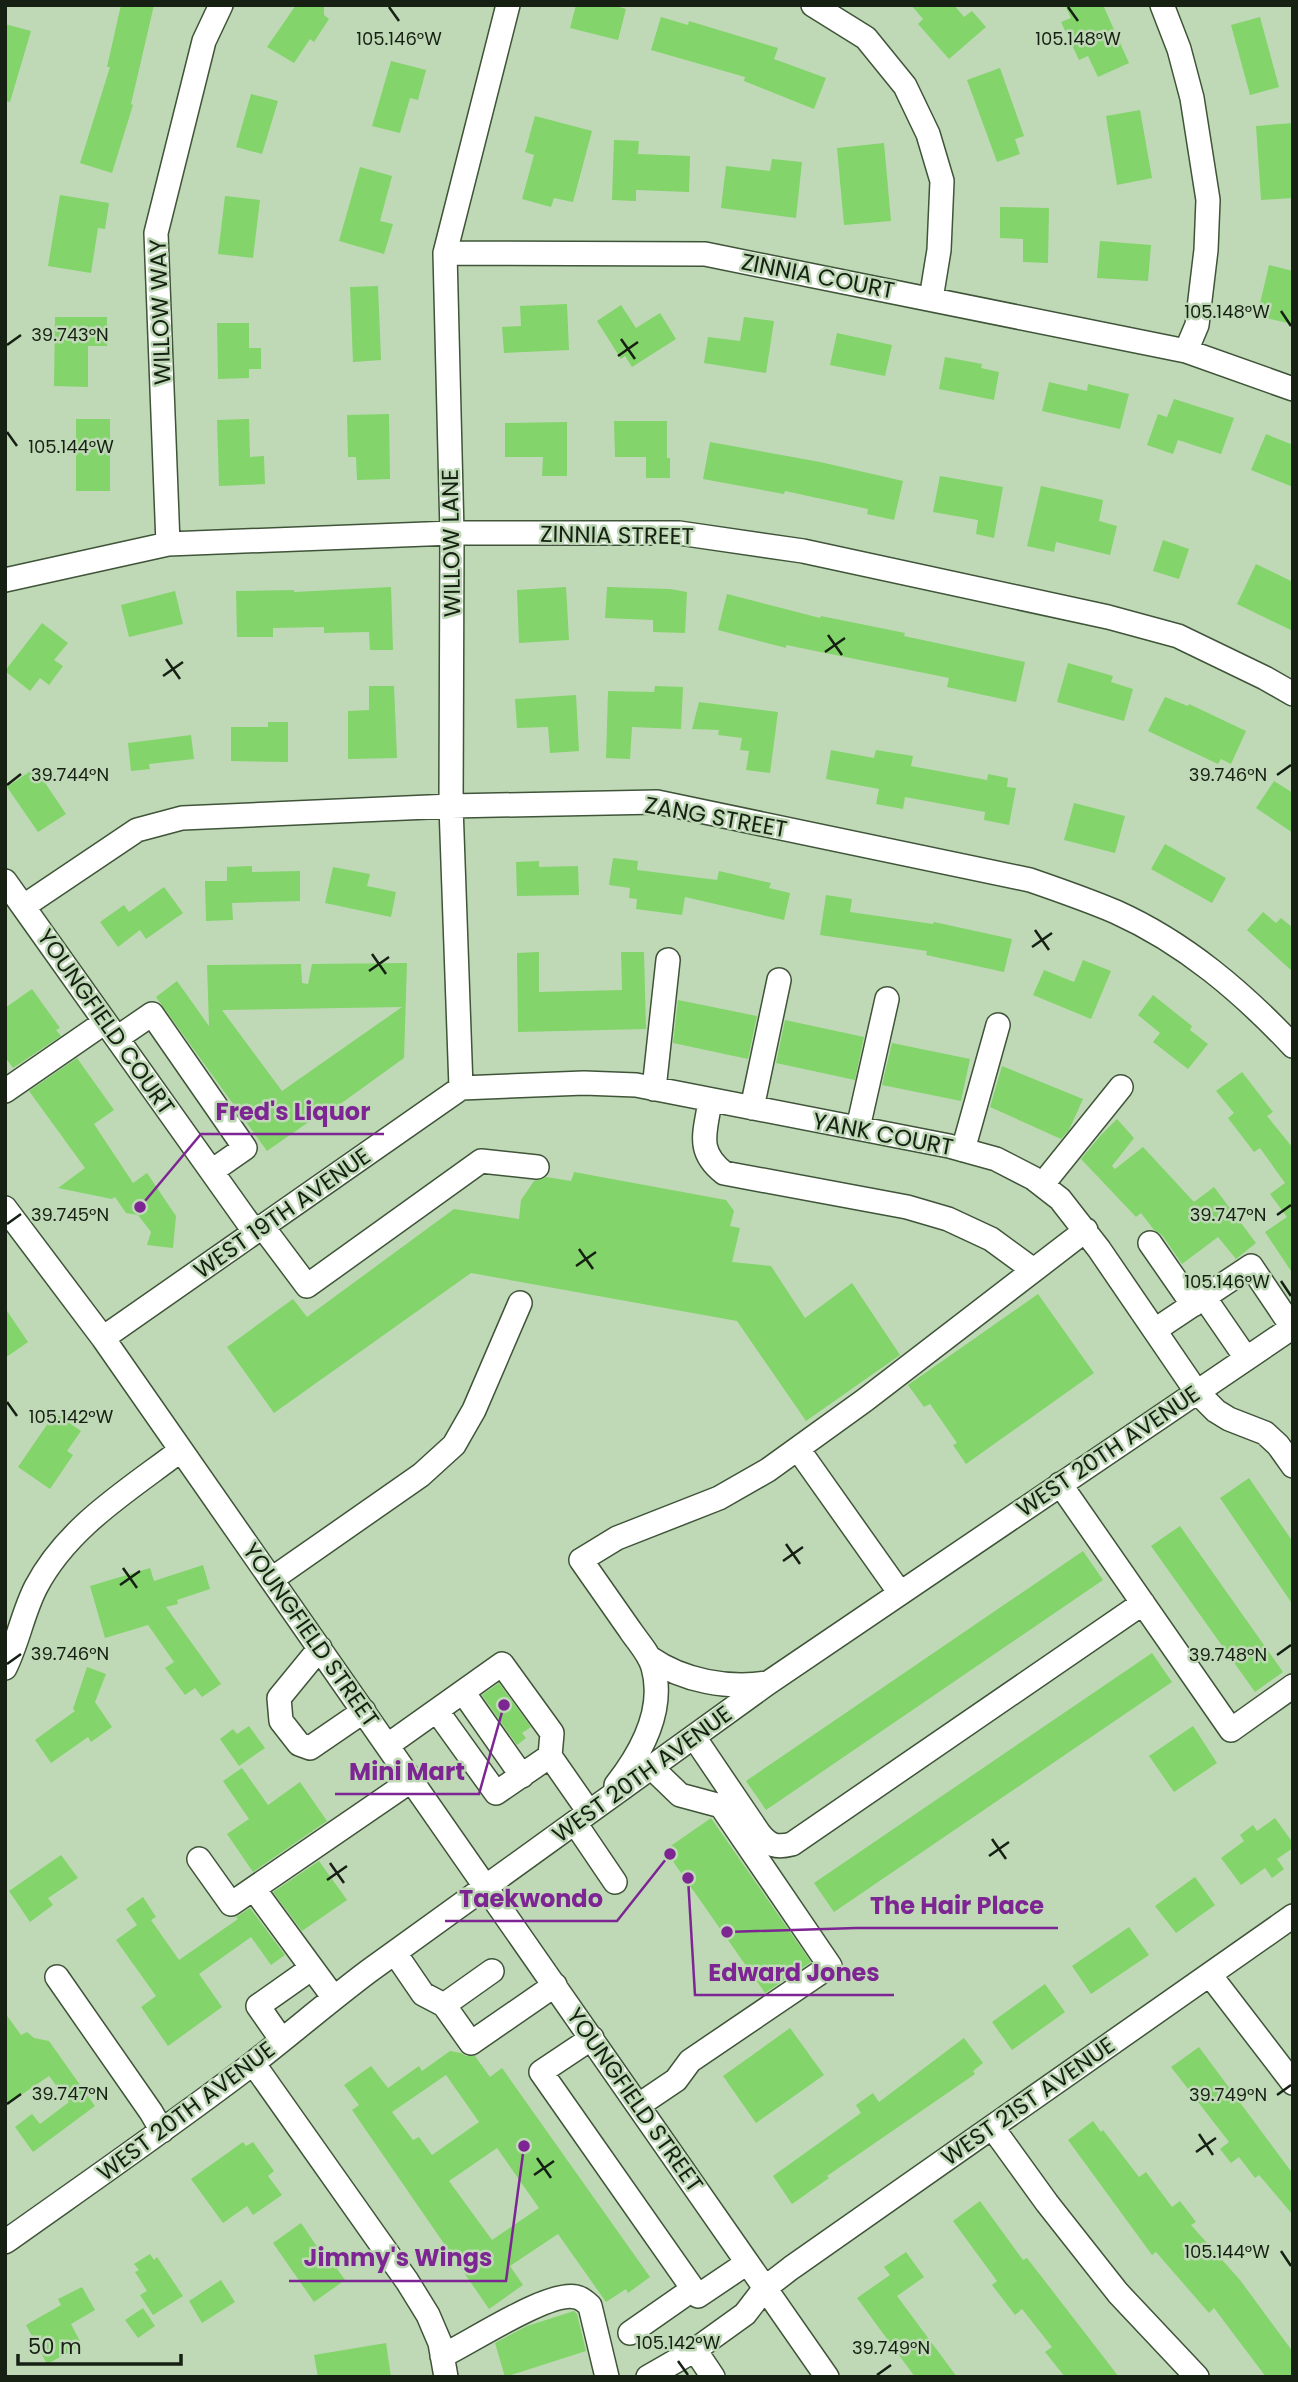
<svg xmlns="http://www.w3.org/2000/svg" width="1298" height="2382" font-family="Poppins,sans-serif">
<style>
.building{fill:#83d46a;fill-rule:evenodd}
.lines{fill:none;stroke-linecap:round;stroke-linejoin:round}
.minor-casing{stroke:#3f5438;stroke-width:26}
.minor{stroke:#fff;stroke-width:23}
.ticks{fill:none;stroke:#162013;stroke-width:2.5}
.labels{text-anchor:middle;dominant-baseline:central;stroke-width:5;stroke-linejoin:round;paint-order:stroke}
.street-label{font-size:23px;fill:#162013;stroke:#bfd9b7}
.ticks-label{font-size:18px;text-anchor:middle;fill:#162013;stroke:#bfd9b7;stroke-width:5;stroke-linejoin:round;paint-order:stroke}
.leader{fill:none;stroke:#7d2593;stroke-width:2.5}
.callout-dot{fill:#7d2593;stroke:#bfd9b7;stroke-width:2.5}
.callout-label{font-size:24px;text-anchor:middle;font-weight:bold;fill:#7d2593;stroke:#bfd9b7;stroke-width:5;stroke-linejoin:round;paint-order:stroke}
</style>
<rect width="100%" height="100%" fill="#bfd9b7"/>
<!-- building -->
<path class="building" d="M121,5H154L131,104L133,105L112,173L80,163L110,67H107Z
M296,5H324V15L329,19L314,42L310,39L294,63L267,47Z
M576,5H613L626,9L618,40L570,28Z
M911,5H954L964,17L972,11L986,27L949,59L918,24L923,19Z
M1065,5H1103L1129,63L1098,77L1088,56L1079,60L1061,22L1071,18Z
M661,17L688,25L689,21L778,48L774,59L826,78L814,109L744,81L745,77L651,50Z
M1260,17L1279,87L1250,95L1231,25Z
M5,24L31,31L10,102L5,101Z
M391,61L426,70L418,100L410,98L400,133L372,126Z
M1000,68L1024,136L1015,139L1020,154L997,162L967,80Z
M251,94L278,101L262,154L236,147Z
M1140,110L1152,178L1117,185L1106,116Z
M535,116L592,131L573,202L554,198L551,207L522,199L534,155L525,152Z
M1293,123V198L1261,200L1256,126Z
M614,140L639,141L638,154L690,156L689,192L636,190V201L612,200Z
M884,143L891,221L844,225L837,148Z
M772,159L802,162L796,218L721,208L726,166L770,171Z
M360,167L392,176L380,221L393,224L384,254L339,241Z
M60,195L109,203L105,229L98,228L91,273L48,266Z
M225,196L260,200L253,258L218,254Z
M1000,207L1049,208L1048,263L1023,262V239L1000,238Z
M1100,241L1151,245L1148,281L1097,278Z
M1269,265L1293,271V324L1257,316Z
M378,286L381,360L353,362L350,287Z
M567,304L569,350L504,353L502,327L521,326L520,306Z
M621,305L636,328L660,313L676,339L632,367L625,356L621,359L597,321Z
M55,317H107V346H88V387L54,386Z
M744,317L774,321L766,373L704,363L708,337L740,341Z
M217,323H249V348H261V369H249V378L218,379Z
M837,333L892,345L885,376L830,365Z
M945,357L982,364L981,368L999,372L994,400L939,389Z
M1049,382L1087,391L1088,384L1129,394L1120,429L1042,411Z
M1174,399L1234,418L1221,454L1178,440L1173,454L1147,445L1158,414L1167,417Z
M389,414L390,479L357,480L356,457H348L347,415Z
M76,419H110V491H76Z
M249,419L250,457L264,456L265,484L219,486L217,420Z
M614,421H667V458H670V478H646V457H615Z
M567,422V476H542L543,457H505V423Z
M1266,434L1293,445V487L1251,470Z
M710,442L820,462L903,481L894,520L867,514L868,509L785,491L784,494L703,479Z
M940,476L1003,487L994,538L976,534L978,520L933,512Z
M1041,486L1103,500L1099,521L1117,526L1110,555L1056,542L1054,552L1027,546Z
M1163,540L1189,549L1179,579L1153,571Z
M1256,564L1293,582V631L1237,604Z
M391,587L393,650H370L369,632L324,633V627L273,628V637H237L236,591L294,590V592Z
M566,587L569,640L519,643L517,590Z
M607,587L670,589L687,592L685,633L653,632V620L605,618Z
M175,591L183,624L129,637L121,605Z
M727,594L820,618L821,616L905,633L904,636L1025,662L1016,702L947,687L949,678L786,645V648L718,630Z
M42,623L68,643L54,660L63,666L49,685L40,678L30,691L5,671Z
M1068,663L1113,676L1111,682L1133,689L1124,721L1057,702Z
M369,686H394L397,758L348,759V711L369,710Z
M655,686L683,687L681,729L632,727L630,759L606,758L608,691L654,692Z
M576,695L579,751L550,753L548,727L517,728L515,699Z
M1165,697L1188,706L1189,704L1246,731L1231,764L1221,759L1218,764L1148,731Z
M699,702L778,712L770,773L746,770L749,751L740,750L742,738L718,735L719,730L692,729Z
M268,722H288V762L231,761V727H268Z
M191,735L194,759L149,764L150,769L131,771L128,743Z
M831,750L874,758L876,750L913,756L911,766L987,780L988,774L1008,778L1007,787L1016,788L1009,825L984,820L985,812L905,797L903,809L876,804L879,789L826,779Z
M35,768L66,814L38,832L7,787Z
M1274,781L1293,793V833L1256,808Z
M1074,803L1125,816L1115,853L1064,840Z
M1165,844L1226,878L1212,903L1151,869Z
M613,858L638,861L637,870L717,880L719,871L771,883L769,888L790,893L784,920L685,897L682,915L636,909L637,899L629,898L630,888L609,885Z
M539,861V867L578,866L579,895L517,896L516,862Z
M252,866V872L300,871V901L232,903L233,920L206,921L205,881H227V867Z
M333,867L370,874L367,886L396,892L391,917L325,903Z
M164,887L183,913L146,939L140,930L118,947L100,922L124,905L129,912Z
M826,895L852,899L850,912L933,924L934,922L1012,939L1004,972L926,955L927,951L820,935Z
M1263,912L1276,923L1281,918L1293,928V972L1247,930Z
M539,952V992L622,990L621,952H644L646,1029L518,1032L517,953Z
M1083,960L1111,971L1091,1019L1033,995L1044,970L1074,982Z
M407,963L404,1058L325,1115L323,1112L267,1151L156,997L177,981L209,1026L207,965L301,964L302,983L308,984L312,964ZM402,1007L282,1091L222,1010Z
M32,989L60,1028L56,1030L61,1036L13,1068L5,1057V1008Z
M1153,995L1192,1026L1190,1030L1208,1044L1188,1069L1153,1042L1160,1033L1138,1015Z
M678,1000L757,1016L748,1059L673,1043Z
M785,1020L864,1037L855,1080L776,1063Z
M892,1043L970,1059L961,1101L882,1085Z
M77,1058L114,1110L94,1124L133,1183L147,1173L176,1216L173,1248L147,1245L151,1232L138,1215L126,1213L115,1197L112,1199L58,1188L85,1168L29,1091Z
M1002,1066L1083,1099L1069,1130L1061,1139L990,1107Z
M1242,1072L1273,1112L1267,1116L1293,1148V1274L1265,1232L1287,1217L1270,1194L1285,1183L1260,1148L1254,1152L1228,1118L1234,1113L1216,1091Z
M1117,1119L1134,1138L1112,1166L1115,1169L1143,1147L1194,1202L1214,1187L1256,1243L1236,1259L1218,1237L1182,1264L1162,1235L1154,1230L1141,1213L1136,1217L1081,1159L1101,1135Z
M574,1172L726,1200L734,1211L730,1226L740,1228L732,1262L771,1266L805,1318L852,1283L900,1355L806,1421L737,1321L471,1273L274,1413L227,1347L293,1299L307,1317L454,1209L519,1219L521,1200L534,1181L546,1177L571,1181Z
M1038,1294L1094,1373L966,1464L953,1445L957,1443L930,1404L924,1407L908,1385Z
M5,1308L28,1342L5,1358Z
M55,1413L81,1431L67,1451L73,1455L50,1489L18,1467Z
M1249,1478L1293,1542V1605L1220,1498Z
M1180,1526L1283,1672L1255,1692L1151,1546Z
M1083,1551L1103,1580L766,1810L746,1781Z
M203,1565L210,1589L177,1600L178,1604L166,1607L221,1684L202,1697L195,1688L185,1695L165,1668L174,1662L148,1625L105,1638L90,1586L150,1568L154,1581Z
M1152,1653L1172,1682L834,1912L814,1883Z
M87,1667L106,1674L95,1702L112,1727L91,1742L88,1737L51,1763L35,1740L75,1711L73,1709Z
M499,1683L531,1727L522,1733L526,1738L517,1745L482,1695Z
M249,1726L265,1748L239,1766L220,1739L233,1729L237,1734Z
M1193,1726L1217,1763L1174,1792L1149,1756Z
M242,1768L268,1805L300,1782L327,1821L253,1872L227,1834L249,1819L223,1781Z
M711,1818L811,1962L765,1993L665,1850Z
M1275,1818L1293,1843V1848L1277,1859L1284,1869L1272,1878L1265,1868L1241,1885L1221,1858L1244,1841L1240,1835L1253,1825L1257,1831Z
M61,1855L78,1878L48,1898L53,1905L30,1922L9,1891Z
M319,1861L347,1900L302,1931L273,1892Z
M1195,1877L1215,1905L1176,1933L1155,1906Z
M143,1897L156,1917L151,1920L179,1960L238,1919L236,1917L250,1908L285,1955L271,1965L251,1937L199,1974L222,2007L168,2046L141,2007L156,1996L116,1940L137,1925L126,1909Z
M1129,1927L1149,1955L1091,1994L1072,1966Z
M1045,1984L1065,2012L1012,2050L992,2022Z
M5,2013L21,2035L27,2032L34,2038L49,2041L95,2106L33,2152L15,2127L32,2114L40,2124L69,2102L49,2076L5,2106Z
M790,2028L824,2075L756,2123L723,2076Z
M964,2038L983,2063L973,2071L975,2074L827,2176L829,2178L792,2204L773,2176L861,2113L856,2105L873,2093L879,2102Z
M1199,2047L1293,2174V2215L1259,2175L1255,2178L1239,2157L1231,2163L1220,2149L1229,2142L1171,2067Z
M450,2051L461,2053L466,2056H475L490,2077L502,2068L650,2277L628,2293L626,2289L606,2302L558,2234L510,2266L523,2285L489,2309L352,2110L359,2105L344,2085L371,2066L388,2088L419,2066L422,2071ZM446,2075L479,2122L432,2155L419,2137L413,2140L392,2112ZM497,2148L539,2208L492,2240L449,2181Z
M1093,2121L1101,2132L1103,2130L1139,2177L1146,2172L1172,2207L1180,2201L1196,2222L1191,2225L1240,2280L1293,2352V2377H1266L1214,2308L1209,2313L1156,2252L1152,2255L1068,2140Z
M243,2142L246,2146L253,2142L274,2171L268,2176L282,2195L253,2215L247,2206L223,2223L191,2179Z
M980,2201L1023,2260L1027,2258L1119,2377H1065L1045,2352L1052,2347L1022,2309L1015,2315L992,2285L997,2281L953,2221Z
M301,2223L320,2251L323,2249L345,2280L314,2302L273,2243Z
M906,2252L924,2277L897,2296L957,2377H915L857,2298L890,2275L884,2267Z
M150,2254L154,2260L157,2257L183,2296L153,2315L140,2295L147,2291L135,2272L139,2270L134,2264Z
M221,2280L235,2302L202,2323L189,2301Z
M82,2287L95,2310L71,2324L82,2345L47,2364L26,2325L61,2305L58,2299Z
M143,2308L155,2326L138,2338L125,2320Z
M574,2311L577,2314L586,2351L505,2377L495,2343L527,2326Z
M386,2343L391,2377H318L314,2355Z"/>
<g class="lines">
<!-- minor casing -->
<g class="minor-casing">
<path id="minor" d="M813,5L866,38L905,86L928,134L942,181L939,250L931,299
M1162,5L1179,49L1192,98L1208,200L1206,250L1197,325L1186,351
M445,253L705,254L1186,351L1293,389
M168,544L156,233L204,41L221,5
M5,580L168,544L452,533H679L803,551L1108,617L1178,636L1265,678L1293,694
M5,881L254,1231
M24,906L137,830L182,818L451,806L657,802L1030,880C1059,890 1088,900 1116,912C1185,943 1242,992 1293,1046
M117,1038L152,1014L245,1148L212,1171
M461,1088L451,806L452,533L445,253L508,5
M461,1088L584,1083L636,1085L949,1146L996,1159L1033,1178L1060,1199L1099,1249L1196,1391L1216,1411L1229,1419L1265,1433L1278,1445L1293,1466
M654,1089L668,960
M5,1091L105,1022
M710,1100C706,1132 695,1150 724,1173L907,1207L948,1219L991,1239L1032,1269
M752,1108L779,980
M858,1128L887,999
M963,1150L998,1025
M1042,1185L1121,1087
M5,1208L103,1338L827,2377
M262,1226L307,1286L481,1161L537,1167
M1150,1243L1193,1305
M1204,1297L1246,1358
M1155,1330L1251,1266L1292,1327
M103,1338L461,1088
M798,1449L900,1593
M1060,1484L1231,1730L1293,1686
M272,1579L421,1475L454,1445L474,1410L520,1303
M320,1648L279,1698L281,1721L299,1744L310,1748L364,1711
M650,1658C683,1681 728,1689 767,1683
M5,1668C18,1642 23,1612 36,1587C68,1526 129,1490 181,1450
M463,1692L522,1776
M437,1711L496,1793L550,1756L589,1812
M694,1737L759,1833C769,1846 777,1848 792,1844L1143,1603
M388,1745L502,1664L552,1733L550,1756
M616,1785C641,1753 665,1709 653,1667C649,1653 638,1642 630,1630C614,1607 598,1584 581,1560L617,1538L719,1498L768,1470L865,1400L1086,1230
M575,1823L615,1882
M199,1859L231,1904L412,1780
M254,1889L334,1998
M395,1953L423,1994L444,2005
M492,1971L444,2005L471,2043L555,1985
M1210,1975L1293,2083
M57,1977L151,2112L162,2131
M592,2038L541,2072L698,2296L747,2263
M281,2039L258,2006L312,1968
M253,2063L407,2281L428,2315L440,2343L446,2377
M639,2105L676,2080L690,2061L830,1966L721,1806L680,1795L651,1767
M992,2127L1047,2203L1118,2293L1197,2377
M5,2242C88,2183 172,2125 252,2064C292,2033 329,2001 369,1971L768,1683L1293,1327
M630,2333L693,2289
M695,2350L713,2377
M442,2356C470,2343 549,2290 576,2297C581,2298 587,2303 590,2306L607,2377
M648,2377L695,2350L745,2314L765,2288L791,2268L1293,1916"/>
</g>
<!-- minor -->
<use href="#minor" class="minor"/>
</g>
<!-- ticks -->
<path class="ticks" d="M389,7L399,21M1068,7L1078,21M1281,311L1291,326M621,339L635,359M7,345L21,335M618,356L638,342M7,432L17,446M828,635L842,655M825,652L845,638M166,659L180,679M163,676L183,662M1277,775L1291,765M7,785L21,774M1035,930L1049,950M1032,947L1052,933M372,954L386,974M369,971L389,957M1277,1215L1291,1205M7,1224L21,1214M579,1249L593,1269M576,1266L596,1252M1281,1281L1291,1296M7,1402L17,1416M786,1544L800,1564M783,1561L803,1547M123,1568L137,1588M120,1585L140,1571M1277,1655L1291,1645M7,1664L21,1654M992,1839L1006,1859M989,1856L1009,1842M330,1863L344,1883M327,1880L347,1866M1277,2095L1291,2085M7,2104L21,2094M1199,2134L1213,2155M1196,2152L1216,2138M537,2158L551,2178M534,2175L554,2161M1281,2251L1291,2266M678,2361L688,2375M877,2375L891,2365"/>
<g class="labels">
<!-- street labels -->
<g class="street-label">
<text transform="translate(818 276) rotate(11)">ZINNIA COURT</text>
<text transform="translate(160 312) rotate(-92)">WILLOW WAY</text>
<text transform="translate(617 535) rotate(1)">ZINNIA STREET</text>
<text transform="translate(451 543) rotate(-91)">WILLOW LANE</text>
<text transform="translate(716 817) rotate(10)">ZANG STREET</text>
<text transform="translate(106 1022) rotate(55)">YOUNGFIELD COURT</text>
<text transform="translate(883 1134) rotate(11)">YANK COURT</text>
<text transform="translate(282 1213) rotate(-35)">WEST 19TH AVENUE</text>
<text transform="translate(1108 1451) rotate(-34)">WEST 20TH AVENUE</text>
<text transform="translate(311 1635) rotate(55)">YOUNGFIELD STREET</text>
<text transform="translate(642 1774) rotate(-36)">WEST 20TH AVENUE</text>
<text transform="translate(635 2100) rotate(55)">YOUNGFIELD STREET</text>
<text transform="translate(1028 2101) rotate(-35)">WEST 21ST AVENUE</text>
<text transform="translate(186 2111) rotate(-37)">WEST 20TH AVENUE</text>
</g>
</g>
<g class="ticks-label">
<text x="399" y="45">105.146°W</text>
<text x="1078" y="45">105.148°W</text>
<text x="1227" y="318">105.148°W</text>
<text x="70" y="341">39.743°N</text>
<text x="71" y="453">105.144°W</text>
<text x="70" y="781">39.744°N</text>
<text x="1228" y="781">39.746°N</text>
<text x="70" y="1221">39.745°N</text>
<text x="1228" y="1221">39.747°N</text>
<text x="1227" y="1288">105.146°W</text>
<text x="71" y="1423">105.142°W</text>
<text x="70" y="1660">39.746°N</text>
<text x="1228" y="1661">39.748°N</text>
<text x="70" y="2100">39.747°N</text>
<text x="1228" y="2101">39.749°N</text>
<text x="1227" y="2258">105.144°W</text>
<text x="678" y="2349">105.142°W</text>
<text x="891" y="2354">39.749°N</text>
</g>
<!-- callouts -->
<path class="leader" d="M140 1207L201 1134H384M504 1705L479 1794H335M670 1854L617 1921H445M727 1932L856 1928H1058M688 1878L695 1995H894M524 2146L506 2281H289"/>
<g class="callout-dot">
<circle cx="140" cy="1207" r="7"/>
<circle cx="504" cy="1705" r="7"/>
<circle cx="670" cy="1854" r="7"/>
<circle cx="727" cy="1932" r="7"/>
<circle cx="688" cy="1878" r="7"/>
<circle cx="524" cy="2146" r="7"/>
</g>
<g class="callout-label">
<text x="293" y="1120">Fred's Liquor</text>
<text x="407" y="1780">Mini Mart</text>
<text x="531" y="1907">Taekwondo</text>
<text x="957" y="1914">The Hair Place</text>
<text x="794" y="1981">Edward Jones</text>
<text x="398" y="2266">Jimmy's Wings</text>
</g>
<!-- border -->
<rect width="1298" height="2382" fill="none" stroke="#162013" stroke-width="14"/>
<!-- scale -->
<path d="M18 2354v10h163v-10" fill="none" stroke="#162013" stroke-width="3.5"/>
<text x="28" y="2354" font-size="21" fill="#162013" stroke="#bfd9b7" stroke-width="5" paint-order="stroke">50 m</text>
</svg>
